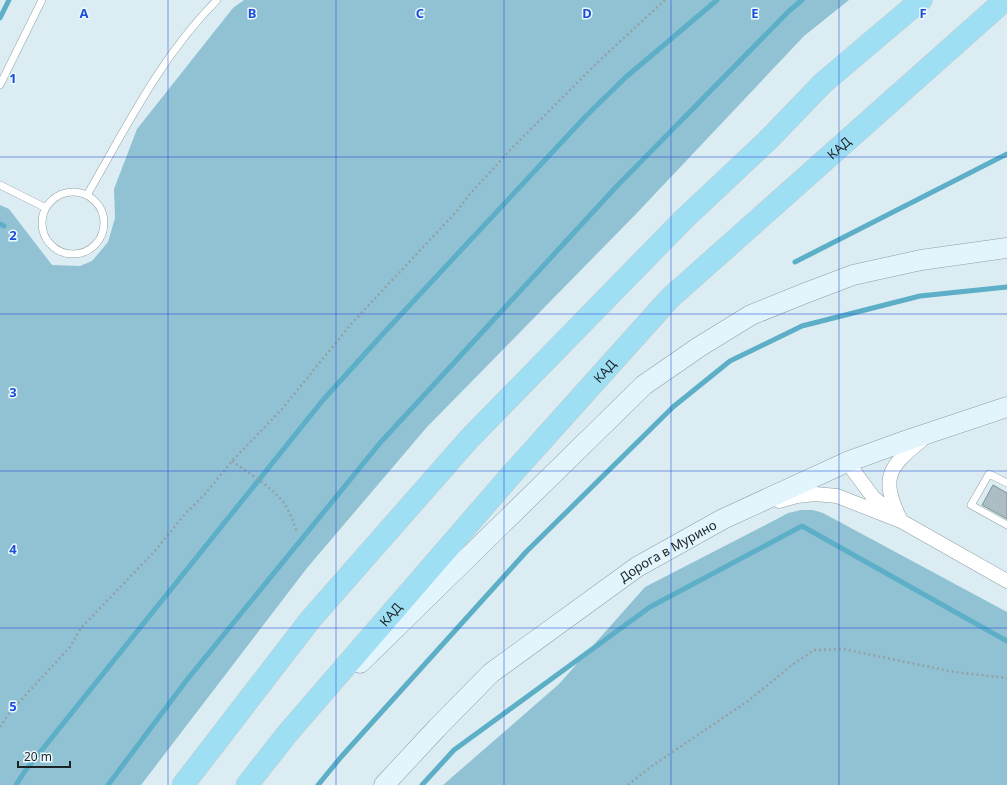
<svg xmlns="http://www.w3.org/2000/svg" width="1007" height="785" font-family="'Noto Sans',sans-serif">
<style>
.green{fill:#91c2d3}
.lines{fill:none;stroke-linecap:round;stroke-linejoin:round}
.stream{stroke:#5daec7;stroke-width:5}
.building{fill:#acbec4;stroke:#829398}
.lane-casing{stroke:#8e9fa5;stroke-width:8}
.street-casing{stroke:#8e9fa5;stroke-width:15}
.secondary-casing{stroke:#8e9fa5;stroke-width:21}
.highway-casing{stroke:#c9cacb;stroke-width:23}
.path{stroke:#93a1a6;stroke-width:2.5;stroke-dasharray:2 3;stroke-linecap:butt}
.lane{stroke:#fff;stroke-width:7}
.street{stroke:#fff;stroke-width:14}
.secondary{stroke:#e2f5fc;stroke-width:20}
.highway{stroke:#9fdff4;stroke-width:22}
.grid{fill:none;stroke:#1d4ed8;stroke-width:1;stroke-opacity:0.55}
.labels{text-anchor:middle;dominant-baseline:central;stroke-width:3;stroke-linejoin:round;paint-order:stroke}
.street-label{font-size:13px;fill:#1d2426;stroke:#ebfaff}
.grid-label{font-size:13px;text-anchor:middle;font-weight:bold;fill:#1d4ed8;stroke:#ebfaff;stroke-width:3;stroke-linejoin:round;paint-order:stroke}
</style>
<rect width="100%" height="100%" fill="#dbedf3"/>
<!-- green -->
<path class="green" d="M244,0H849L804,36L636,214L427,427L307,568L141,785H0V205L9,209L52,265L80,266L92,261L108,242L115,218L114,189L137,129L233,8Z
M801,510H813L823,513L1007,612V785H443L559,684L645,587L777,519L788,513Z"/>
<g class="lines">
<!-- stream -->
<path class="stream" d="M0,18L9,0
M0,224L4,226
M795,262L1007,154
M16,785L25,771L323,400L381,336L586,116L626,77L717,0
M108,785L186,681L380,443L616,187L789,11L802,0
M318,785L341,757L526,552L673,407L730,361L802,326L920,296L1007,287
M422,785L454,750L650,607L802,526L1007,641"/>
</g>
<!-- building -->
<path class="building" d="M993,485L1007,493V519L982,505Z"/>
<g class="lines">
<!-- lane casing -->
<g class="lane-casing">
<path id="lane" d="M0,85L42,0
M0,185L46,208
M42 223a31 31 0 1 1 62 0a31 31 0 1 1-62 0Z
M87,195C126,128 161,56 217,0
M1007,483L989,474L971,505L1007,525"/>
</g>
<!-- street casing -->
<g class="street-casing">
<path id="street" d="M847,462L873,497L893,514
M779,501L797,496L815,494L837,496L901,521L1007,581
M901,521C879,476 889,467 924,438"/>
</g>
<!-- secondary casing -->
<g class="secondary-casing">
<g id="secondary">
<path d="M360,663L644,385L699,347L751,315L803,294L853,275L921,260L1007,248"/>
<path id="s1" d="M384,785L437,728L491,673L637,567L723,519L847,462L908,440L1007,407"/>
</g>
</g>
<!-- highway casing -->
<g class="highway-casing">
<g id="highway">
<path d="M183,785L310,620L469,439L683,220L768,140L823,83L921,0"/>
<path id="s2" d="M247,785L287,734L511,475L670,298L1005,0"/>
</g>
</g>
<!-- path -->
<path class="path" d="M232,461C248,473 271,486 283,502C290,511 293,522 297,532
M0,727L10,712L70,647L81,628L154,552L185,514L205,494L232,461L282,409L352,323L457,211L469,195L513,147L600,60L665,0
M628,785L649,768L748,701L792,665L814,650L843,649L954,672L1007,678"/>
<!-- lane -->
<use href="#lane" class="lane"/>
<!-- street -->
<use href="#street" class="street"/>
<!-- secondary -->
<use href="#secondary" class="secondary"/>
<!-- highway -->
<use href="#highway" class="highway"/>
</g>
<!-- grid -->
<path class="grid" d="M168,0V785M336,0V785M504,0V785M671,0V785M839,0V785M0,157H1007M0,314H1007M0,471H1007M0,628H1007"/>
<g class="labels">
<!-- street labels -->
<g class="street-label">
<text stroke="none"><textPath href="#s2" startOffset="871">КАД</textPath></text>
<text stroke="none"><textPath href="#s2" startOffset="547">КАД</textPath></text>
<text stroke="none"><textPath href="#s1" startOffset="370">Дорога в Мурино</textPath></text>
<text stroke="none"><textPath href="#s2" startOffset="223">КАД</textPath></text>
</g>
</g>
<g class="grid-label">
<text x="84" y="18">A</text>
<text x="252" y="18">B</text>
<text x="420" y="18">C</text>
<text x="587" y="18">D</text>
<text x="755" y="18">E</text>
<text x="923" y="18">F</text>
<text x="13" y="83">1</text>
<text x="13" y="240">2</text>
<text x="13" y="397">3</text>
<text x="13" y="554">4</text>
<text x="13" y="711">5</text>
</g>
<!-- scale -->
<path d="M18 761v6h52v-6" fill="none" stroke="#1d2426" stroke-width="2"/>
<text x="24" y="761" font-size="12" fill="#1d2426" stroke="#ebfaff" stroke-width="3" paint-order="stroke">20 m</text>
</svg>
